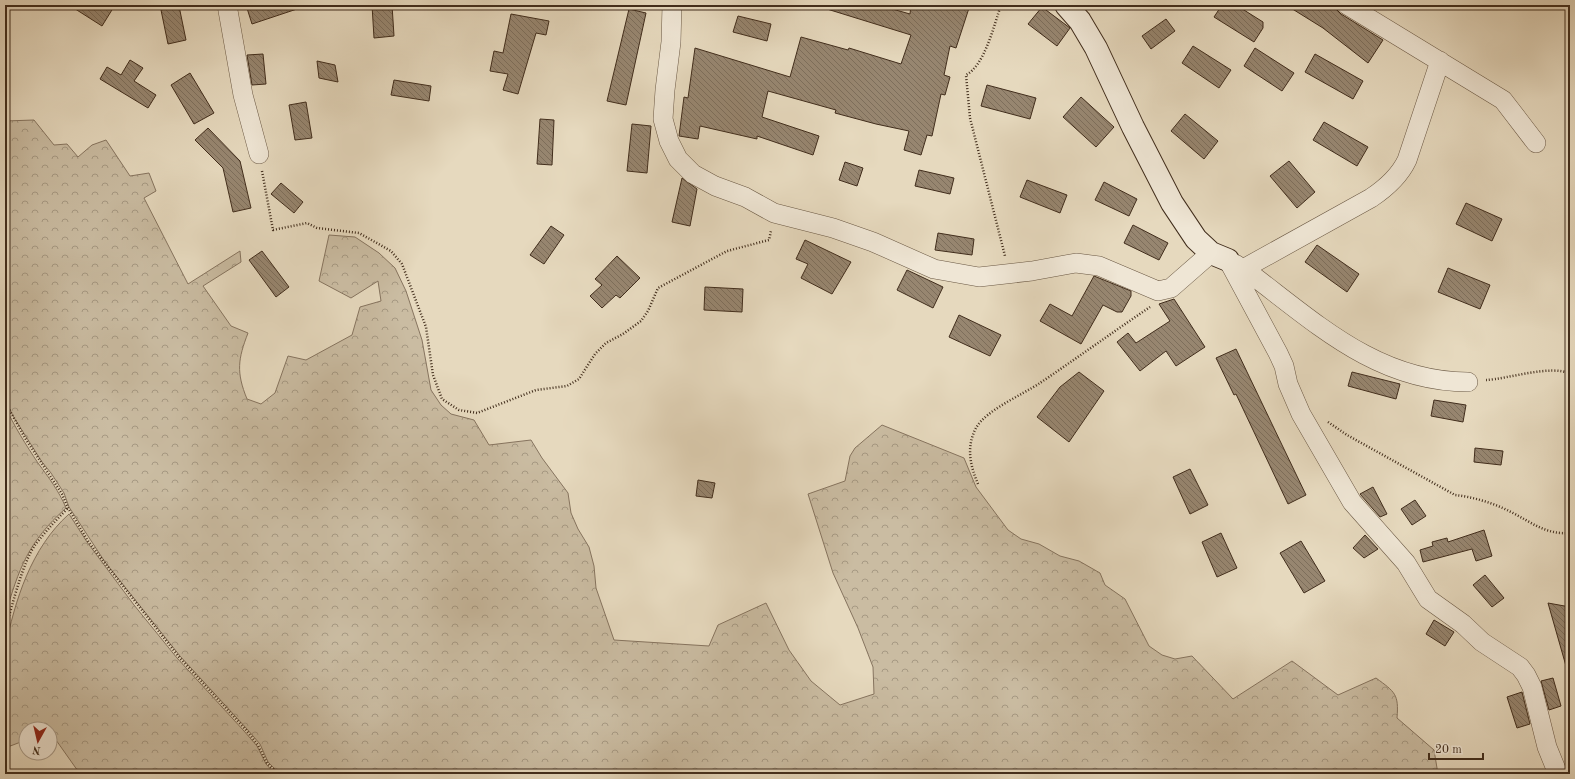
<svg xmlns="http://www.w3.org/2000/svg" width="1575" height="779" font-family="'Old Standard TT',serif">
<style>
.forest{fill:url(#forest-crowns);stroke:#86745f}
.building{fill:url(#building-back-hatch);stroke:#412d1c}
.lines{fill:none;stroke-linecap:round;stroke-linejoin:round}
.street-casing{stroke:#6a5844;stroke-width:20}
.secondary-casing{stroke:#412d1c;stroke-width:24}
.path{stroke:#412d1c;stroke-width:2.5;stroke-dasharray:1 2;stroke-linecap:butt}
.street{stroke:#efe6d5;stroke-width:19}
.secondary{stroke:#efe6d5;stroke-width:22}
</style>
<defs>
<pattern id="forest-crowns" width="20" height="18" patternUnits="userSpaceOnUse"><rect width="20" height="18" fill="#cabca2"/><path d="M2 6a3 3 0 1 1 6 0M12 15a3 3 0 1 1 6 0" fill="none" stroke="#a69983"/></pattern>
<pattern id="building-back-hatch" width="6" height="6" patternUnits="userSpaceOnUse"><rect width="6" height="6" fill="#978670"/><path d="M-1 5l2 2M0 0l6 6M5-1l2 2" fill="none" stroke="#7d6e5b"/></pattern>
</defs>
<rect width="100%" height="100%" fill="#e6d9be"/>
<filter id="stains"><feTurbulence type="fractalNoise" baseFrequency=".005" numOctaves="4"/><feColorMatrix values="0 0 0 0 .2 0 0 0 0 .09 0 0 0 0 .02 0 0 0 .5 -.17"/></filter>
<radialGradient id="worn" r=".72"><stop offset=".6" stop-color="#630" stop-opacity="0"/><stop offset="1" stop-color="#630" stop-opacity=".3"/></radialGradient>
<!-- forest -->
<path class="forest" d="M34,120L54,145L67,144L78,157L92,145L106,140L130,176L149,173L156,191L144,198L188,284L240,251L241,262L203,286L231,326L248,333C238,359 236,372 247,399L261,404L275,393L288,356L306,360L352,335L360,307L381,301L378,281L351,298L319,281L329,235L355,237L379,253L395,268L406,291L422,340L431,390L441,405L451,414L474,420L489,445L531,440L542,458L568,493L571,513L578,529L589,547L594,566L596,588L614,640L709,646L718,625L766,603L789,650L811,681L840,705L874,694L873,667L858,628L833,573L808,494L845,481L850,456L855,448L882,425L964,458L976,487L1008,530L1021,539L1039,544L1060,556L1079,561L1100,573L1105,585L1125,599L1149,646L1162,655L1175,659L1192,656L1233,699L1292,661L1338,695L1376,678C1395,692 1399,694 1397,718L1434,750L1438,774H280L268,762L260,744L247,729L180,656L105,562L69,507L64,493L51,473L42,462L13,416L5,399V121Z
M5,406C14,426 26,445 38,463C49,478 59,491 66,508C28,542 19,568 5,616Z
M69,514L87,542L134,605L177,658L244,731L257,746L266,764L275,774H80L56,740L50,739V729H26V740L5,748V649C15,600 31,548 69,514Z"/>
<!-- building -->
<path class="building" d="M69,5H115L102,26Z
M246,5H300V8L252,24Z
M372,5H392L394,36L374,38Z
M828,5H878L910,14L911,5H970L956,48L950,46L944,75L950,77L945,95L941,94L932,136L927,135L921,155L904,150L909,131L876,124L835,113L836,110L768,91L762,117L819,136L813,155L757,136V139L700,126L698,139L679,136L684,97L688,98L695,48L790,77L801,37L848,50L849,48L901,64L911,35L827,9Z
M1222,5H1236L1263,22V28L1254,42L1214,17Z
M1286,5H1332L1341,14L1383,40L1368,63L1323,28Z
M179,6L186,40L168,44L161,10Z
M1042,7L1070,28L1057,46L1028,24Z
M629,9L646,13L626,105L607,101Z
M511,14L549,21L546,35L536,33L518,94L503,90L508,74L490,71L494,51L503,53Z
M738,16L771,24L767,41L733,32Z
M1166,19L1175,31L1151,49L1142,36Z
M1193,46L1231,70L1219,88L1182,63Z
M1255,48L1294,73L1282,91L1244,66Z
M263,54L266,84L252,85L247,55Z
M1315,54L1363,81L1353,99L1305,72Z
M130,60L143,68L134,81L156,95L148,108L100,79L107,67L121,75Z
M317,61L335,65L338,82L319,78Z
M190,73L214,113L194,124L171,85Z
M394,80L431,86L429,101L391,95Z
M987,85L1036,98L1030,119L981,106Z
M1081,97L1114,127L1096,147L1063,117Z
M306,102L312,138L295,140L289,105Z
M1185,114L1218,141L1204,159L1171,131Z
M540,119L554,120L552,165L537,164Z
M1324,122L1368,147L1357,166L1313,140Z
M632,124L651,126L647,173L627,171Z
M208,128L240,161L251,208L233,212L223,168L195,140Z
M1289,161L1315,192L1297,208L1270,176Z
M845,162L863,168L857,186L839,180Z
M919,170L954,178L950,194L915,186Z
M682,178L697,189L690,226L672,222Z
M1027,180L1067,195L1060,213L1020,197Z
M1104,182L1137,199L1129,216L1095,200Z
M281,183L303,202L294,213L271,194Z
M1466,203L1502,219L1492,241L1456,224Z
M1133,225L1168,243L1159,260L1124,243Z
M551,226L564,235L544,264L530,255Z
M938,233L974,239L972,255L935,250Z
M805,240L851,262L832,294L801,278L808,264L796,259Z
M1317,245L1359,274L1347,292L1305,262Z
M262,251L289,287L276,297L249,260Z
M617,256L640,278L620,298L616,295L602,308L590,296L602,285L595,279Z
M1448,268L1490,285L1480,309L1438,292Z
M907,270L943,287L933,308L897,290Z
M1094,276L1131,291V296L1122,312H1117L1103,305L1081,344L1040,321L1050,304L1072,316Z
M705,287L743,289L742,312L704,310Z
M1174,299L1205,347L1176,366L1166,351L1140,371L1117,342L1128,333L1136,343L1170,321L1159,304Z
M959,315L1001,335L990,356L949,337Z
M1236,349L1306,495L1288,504L1236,394L1234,395L1216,358Z
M1079,372L1104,391L1069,442L1037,417L1060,387Z
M1352,372L1400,384L1396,399L1348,386Z
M1434,400L1466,405L1463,422L1431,416Z
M1475,448L1503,451L1501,465L1474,462Z
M1190,469L1208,505L1190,514L1173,477Z
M698,480L715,483L712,498L696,496Z
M1373,487L1387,514L1380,517L1360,494Z
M1415,500L1426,516L1412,525L1401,509Z
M1484,530L1492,556L1476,561L1472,549L1423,562L1420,550L1433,546L1432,542L1447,538L1448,542Z
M1221,533L1237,568L1217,577L1202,542Z
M1365,535L1378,549L1364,558L1353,548Z
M1301,541L1325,581L1304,593L1280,553Z
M1485,575L1504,598L1492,607L1473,585Z
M1548,603L1570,607V666H1566Z
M1434,620L1454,632L1445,646L1426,634Z
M1553,678L1561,706L1549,710L1541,681Z
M1522,692L1530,724L1517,728L1507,697Z"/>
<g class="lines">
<!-- street casing -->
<g class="street-casing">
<path id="street" d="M227,5L243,95L259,154
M672,5L671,42L665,90L663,119L669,141L678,159L693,174L715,186L745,197L774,213L833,228L873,242L934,269L979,277L1032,271L1076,263L1099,266L1158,291L1171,288L1211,253
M1347,5L1503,100L1536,143
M1228,260L1278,353L1284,366L1288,384L1301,414L1352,502L1406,563L1428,599L1463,624L1482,642L1520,667L1526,675L1532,687L1547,747L1558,774
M1235,264L1252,275C1318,325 1379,382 1468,382
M1243,269L1371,198C1386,188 1399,177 1407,160L1440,61"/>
</g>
<!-- secondary casing -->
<g class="secondary-casing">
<path id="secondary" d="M1066,5L1080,21L1096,48L1133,127L1172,203L1196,239L1211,253L1228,260"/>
</g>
<!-- path -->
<path class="path" d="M1001,5C994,25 985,65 966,75L970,118L1005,256
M262,171L273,230L307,223L317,228L359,233L391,251L402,264L426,327L433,375L442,399L459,410L477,413L536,390L567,386L579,379L595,354L606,343L623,334L641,321L648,311L658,288L727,251L769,240L771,231
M1486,380C1508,379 1552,364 1570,374
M5,402L25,438L62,494L68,508L88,541L104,562L179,657L246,730L258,745L267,763L278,774
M1328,422L1347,435L1455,495C1473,497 1494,503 1511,512C1531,522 1546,535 1570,533
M978,484C970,465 966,447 976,428C986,410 1022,395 1040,383C1077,358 1113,332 1150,307
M5,630C12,607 22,564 35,545C45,532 56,520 68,508"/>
<!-- street -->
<use href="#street" class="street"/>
<!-- secondary -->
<use href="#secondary" class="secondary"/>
</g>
<!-- margin -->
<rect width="1575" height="779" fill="none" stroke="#e6d9be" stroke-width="20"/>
<rect x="6" y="6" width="1563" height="767" fill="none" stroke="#412d1c" stroke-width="2"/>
<rect x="10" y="10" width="1555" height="759" fill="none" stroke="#412d1c"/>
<!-- north arrow -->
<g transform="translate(38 741) rotate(188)"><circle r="19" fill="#efe6d5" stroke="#a99c8b"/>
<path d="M0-3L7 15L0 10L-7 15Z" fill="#8f2418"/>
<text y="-6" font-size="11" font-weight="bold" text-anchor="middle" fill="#412d1c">N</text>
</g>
<!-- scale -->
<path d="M1429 753v6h54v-6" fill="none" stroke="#412d1c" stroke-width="2"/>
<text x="1435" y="753" font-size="12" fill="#412d1c" stroke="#efe6d5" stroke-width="3" paint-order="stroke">20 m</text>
<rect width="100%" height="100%" filter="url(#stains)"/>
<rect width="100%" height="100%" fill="url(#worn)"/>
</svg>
